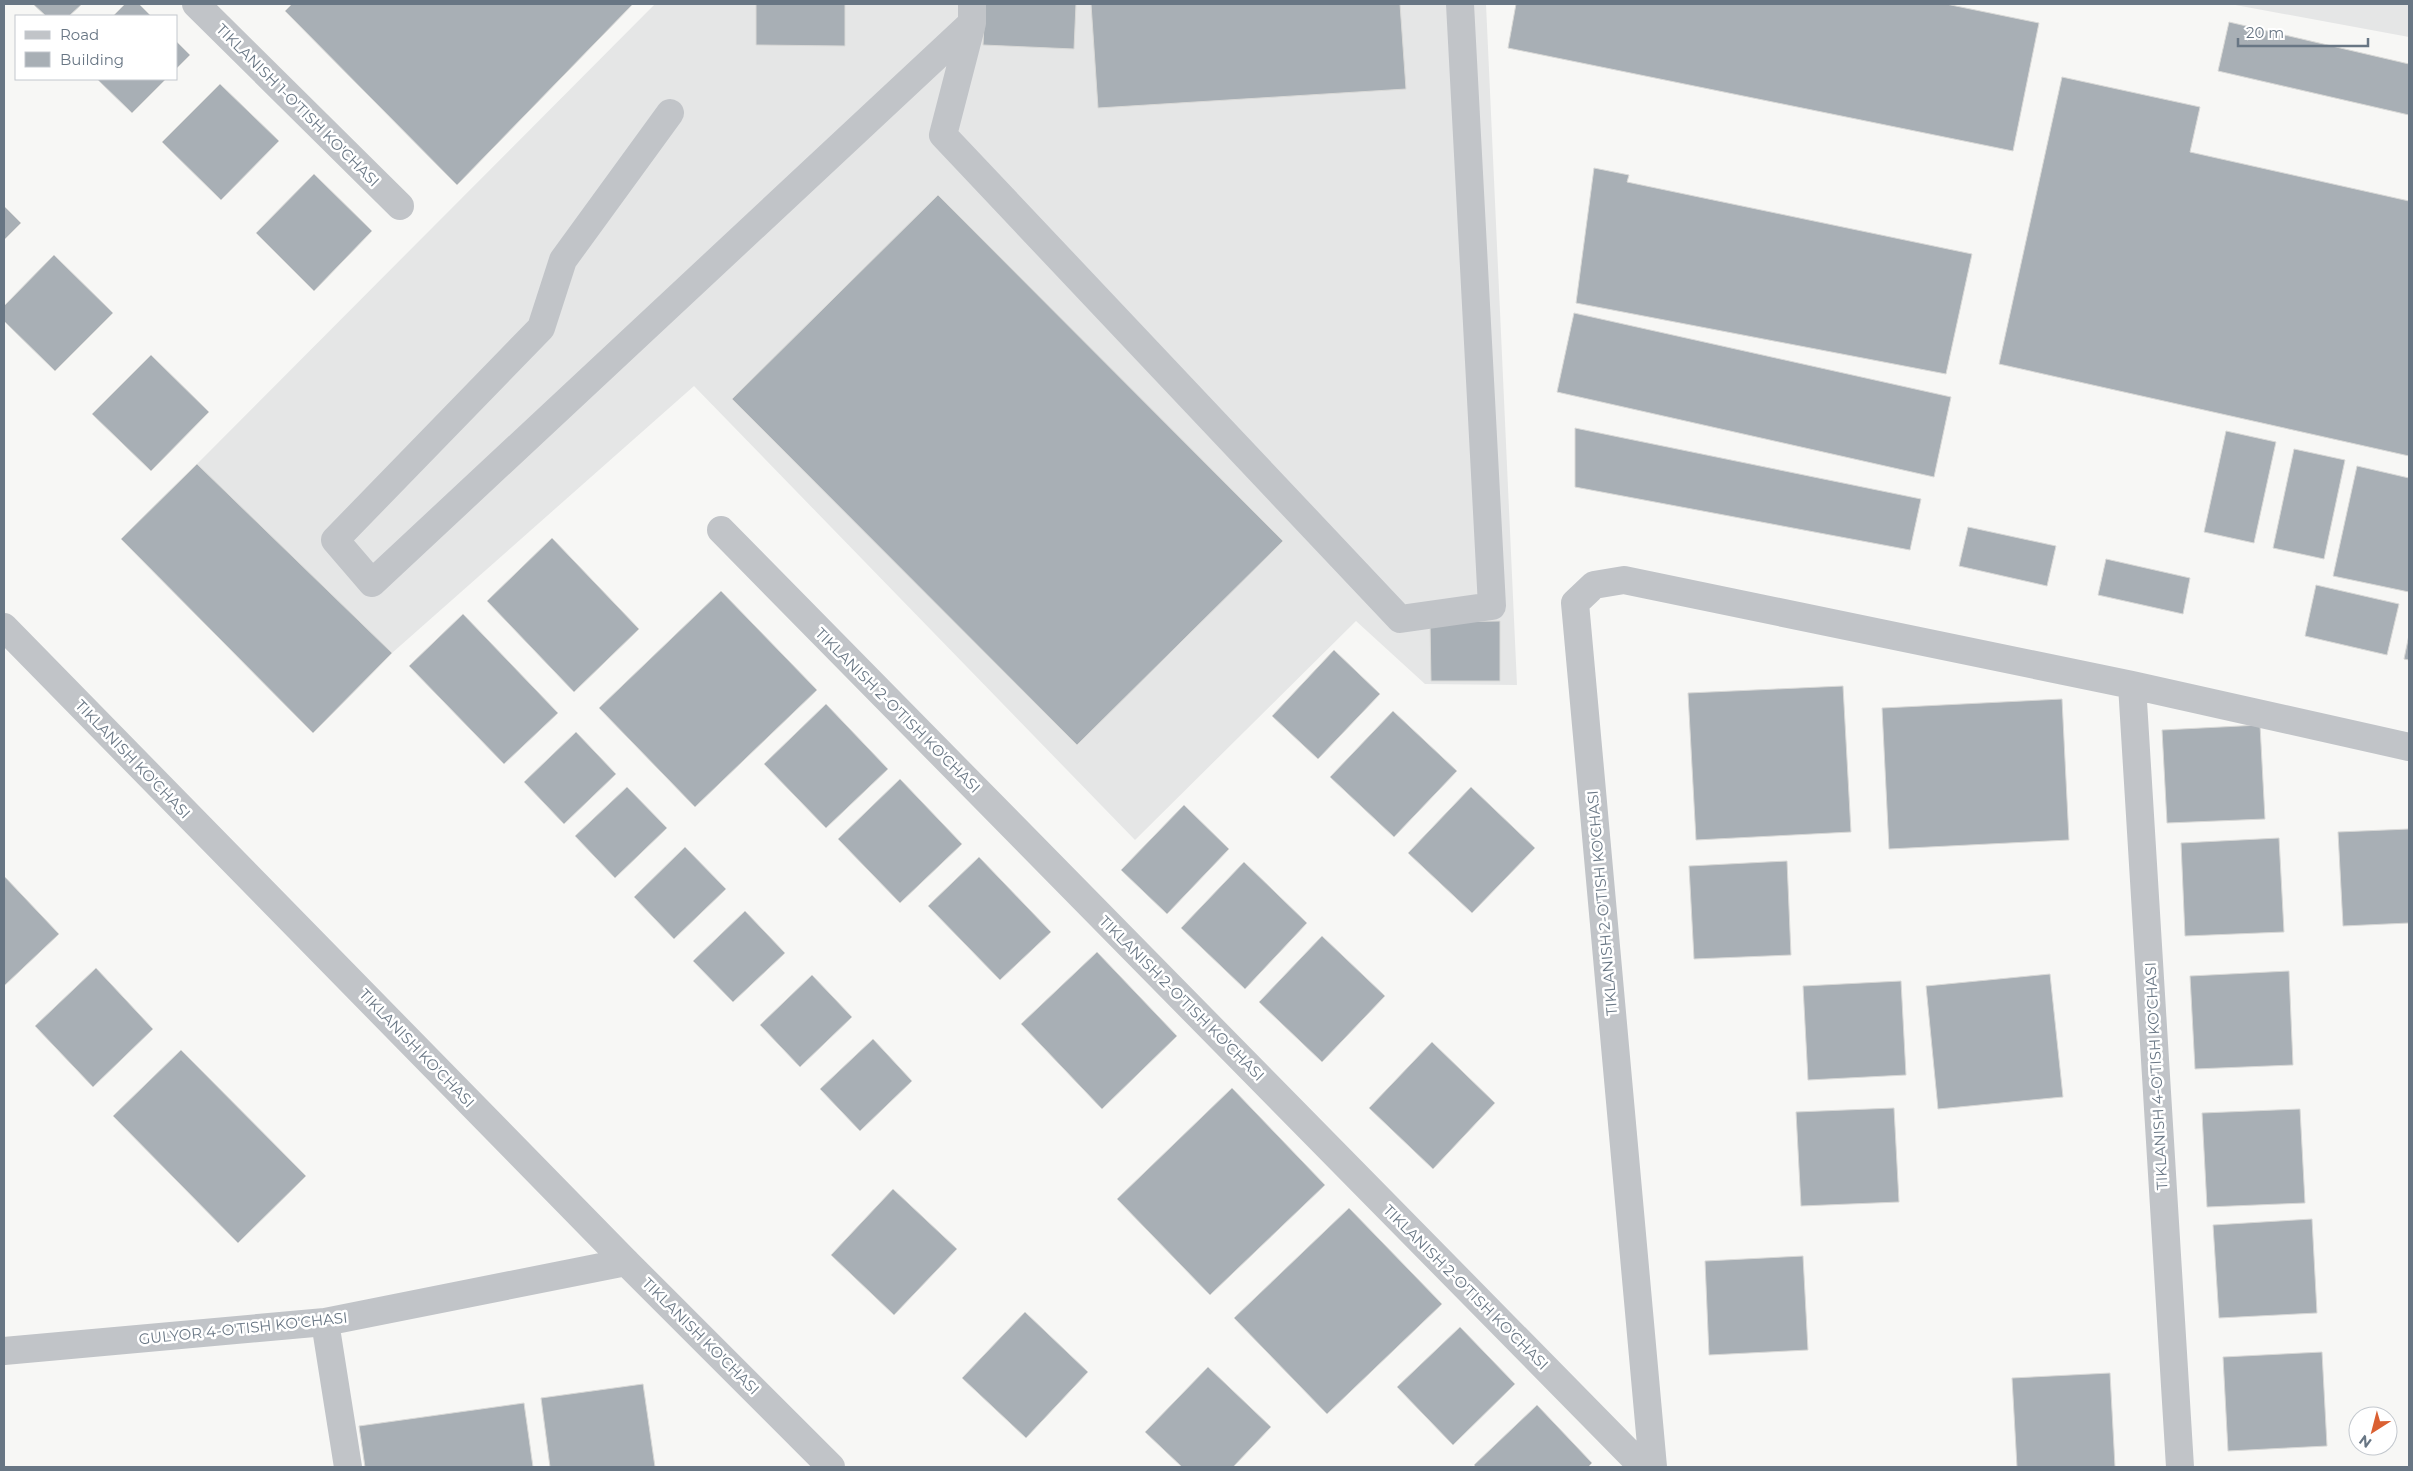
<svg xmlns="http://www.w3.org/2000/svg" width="2413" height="1471" font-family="Montserrat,sans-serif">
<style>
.built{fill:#e5e6e6}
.building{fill:#a8afb5;stroke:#d9d9d7}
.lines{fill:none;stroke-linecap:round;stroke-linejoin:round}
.minor{stroke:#c1c4c8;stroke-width:28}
.labels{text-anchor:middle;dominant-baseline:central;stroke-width:5;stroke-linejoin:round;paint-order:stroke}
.street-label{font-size:15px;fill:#687684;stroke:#fff}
</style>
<rect width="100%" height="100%" fill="#f7f7f5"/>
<!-- built -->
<path class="built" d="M655,4H1486L1517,685L1425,684L1356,621L1135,840L694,386L392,653L197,464Z
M2230,4H2409V37Z"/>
<!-- building -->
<path class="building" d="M33,4H82L69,16H46Z
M125,4H139L151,16H113Z
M292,4H633L457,185L285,11Z
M756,4H845V46L756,45Z
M985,4H1076L1074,49L983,45Z
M1091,4H1400L1406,89L1098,108Z
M1516,4H1946L2039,23L2013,151L1508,48Z
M2229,22L2409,64V115L2218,71Z
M176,41L190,55L176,69Z
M2062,77L2200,107L2190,152L2409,201V456L1999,364Z
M97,79H166L132,113Z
M220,84L279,141L221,200L162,142Z
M1594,168L1629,175L1627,182L1972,254L1946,374L1576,303Z
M314,174L372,231L314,291L256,233Z
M938,195L1283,541L1077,745L732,399Z
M4,206L21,223L4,240Z
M54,255L113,313L55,371L4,321V306Z
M1574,313L1951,397L1934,477L1557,392Z
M151,355L209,412L151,471L92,414Z
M1575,428L1921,499L1910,550L1575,487Z
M2226,431L2276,442L2254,543L2204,532Z
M2294,449L2345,460L2324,559L2273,548Z
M197,464L392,653L313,733L121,539Z
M2357,466L2409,478V592L2333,576Z
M1968,527L2056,546L2047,586L1959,566Z
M552,538L639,629L574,692L487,601Z
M2106,559L2190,578L2183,614L2098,595Z
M2316,585L2399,604L2387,655L2305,636Z
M721,591L817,690L695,807L599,708Z
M463,614L558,713L504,764L409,666Z
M1500,621V681H1431L1430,622Z
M2409,635V660L2404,659Z
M1334,650L1380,694L1318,759L1272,716Z
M1843,686L1851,832L1696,840L1688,693Z
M2062,699L2069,840L1889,849L1882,708Z
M826,704L888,769L826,828L764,764Z
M1393,711L1457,771L1394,837L1330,777Z
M2260,725L2265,819L2167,823L2162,730Z
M576,732L616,774L564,824L524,782Z
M900,779L962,844L900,903L838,839Z
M627,787L667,828L615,878L575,836Z
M1471,787L1535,848L1472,913L1408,853Z
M1184,805L1229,849L1167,914L1121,870Z
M2409,829V923L2343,926L2338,832Z
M2279,838L2284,932L2185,936L2181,843Z
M685,847L726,889L674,939L634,897Z
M979,857L1051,932L1000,980L928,906Z
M1787,861L1791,955L1694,959L1689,866Z
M1244,862L1307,923L1245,989L1181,928Z
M4,876L59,934L4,986Z
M745,911L785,953L733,1002L693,961Z
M1322,936L1385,996L1322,1062L1259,1002Z
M1097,952L1177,1036L1102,1109L1021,1024Z
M96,968L153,1029L93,1087L35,1026Z
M2289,971L2293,1065L2195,1069L2190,976Z
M2050,974L2063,1097L1938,1109L1926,986Z
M812,975L852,1017L800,1067L760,1025Z
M1901,981L1906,1075L1808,1080L1803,986Z
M873,1039L912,1081L860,1131L820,1089Z
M1432,1042L1495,1103L1433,1169L1369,1108Z
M181,1050L306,1176L238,1243L113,1116Z
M1232,1088L1325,1185L1210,1295L1117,1199Z
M1894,1108L1899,1202L1801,1206L1796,1112Z
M2300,1109L2305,1203L2207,1207L2202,1113Z
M893,1189L957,1249L894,1315L831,1255Z
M1349,1208L1442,1304L1327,1414L1234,1318Z
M2312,1219L2317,1313L2219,1318L2213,1225Z
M1803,1256L1808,1350L1709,1355L1705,1261Z
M1025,1312L1088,1372L1026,1438L962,1378Z
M1460,1327L1515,1384L1453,1445L1397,1387Z
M2322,1352L2327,1446L2228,1451L2223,1357Z
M1208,1367L1271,1427L1233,1467H1182L1145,1432Z
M2110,1373L2115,1467H2017L2012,1378Z
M643,1384L655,1467H550L541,1398Z
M524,1403L533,1467H365L359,1426Z
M1537,1405L1592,1463L1588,1467H1476L1474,1465Z"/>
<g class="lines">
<!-- minor -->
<path class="minor" d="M196,4L400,206
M972,4V23L943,135L1400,619L1492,606L1460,4
M670,113L563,260L541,328L335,540L372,583L972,23
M721,530L1643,1467
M4,627L626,1262L831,1467
M2132,685L2180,1467
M325,1322L348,1467
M4,1351L325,1322L626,1262
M1653,1467L1575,603L1594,585L1624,580L2132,685L2409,747"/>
</g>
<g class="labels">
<!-- street labels -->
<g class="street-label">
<text transform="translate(298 105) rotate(45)">TIKLANISH 1-O'TISH KO'CHASI</text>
<text transform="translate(898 710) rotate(45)">TIKLANISH 2-O'TISH KO'CHASI</text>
<text transform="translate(133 759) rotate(46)">TIKLANISH KO'CHASI</text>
<text transform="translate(1602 903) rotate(-95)">TIKLANISH 2-O'TISH KO'CHASI</text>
<text transform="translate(1182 998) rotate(45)">TIKLANISH 2-O'TISH KO'CHASI</text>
<text transform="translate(417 1048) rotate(46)">TIKLANISH KO'CHASI</text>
<text transform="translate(2156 1076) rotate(-93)">TIKLANISH 4-O'TISH KO‘CHASI</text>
<text transform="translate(1466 1287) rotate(45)">TIKLANISH 2-O'TISH KO'CHASI</text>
<text transform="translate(243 1328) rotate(-6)">GULYOR 4-O'TISH KO'CHASI</text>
<text transform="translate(701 1336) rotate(45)">TIKLANISH KO'CHASI</text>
</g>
</g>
<!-- border -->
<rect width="2413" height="1471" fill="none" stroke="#687684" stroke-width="10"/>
<!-- legend -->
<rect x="15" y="15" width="162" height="65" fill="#ffffff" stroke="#c3c8ce"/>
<rect x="25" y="31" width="25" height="8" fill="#c1c4c8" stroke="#c3c8ce"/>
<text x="60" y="40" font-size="15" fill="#687684">Road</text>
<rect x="25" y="52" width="25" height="15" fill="#a8afb5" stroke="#c3c8ce"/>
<text x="60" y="65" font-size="15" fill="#687684">Building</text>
<!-- north arrow -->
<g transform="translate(2373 1431) rotate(216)"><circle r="24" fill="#ffffff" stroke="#c3c8ce"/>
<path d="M0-4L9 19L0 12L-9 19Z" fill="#da6032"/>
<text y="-8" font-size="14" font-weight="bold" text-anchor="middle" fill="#687684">N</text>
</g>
<!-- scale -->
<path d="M2238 38v8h130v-8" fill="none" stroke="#687684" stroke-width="2.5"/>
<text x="2246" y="38" font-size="15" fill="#687684" stroke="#ffffff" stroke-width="4" paint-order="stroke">20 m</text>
</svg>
